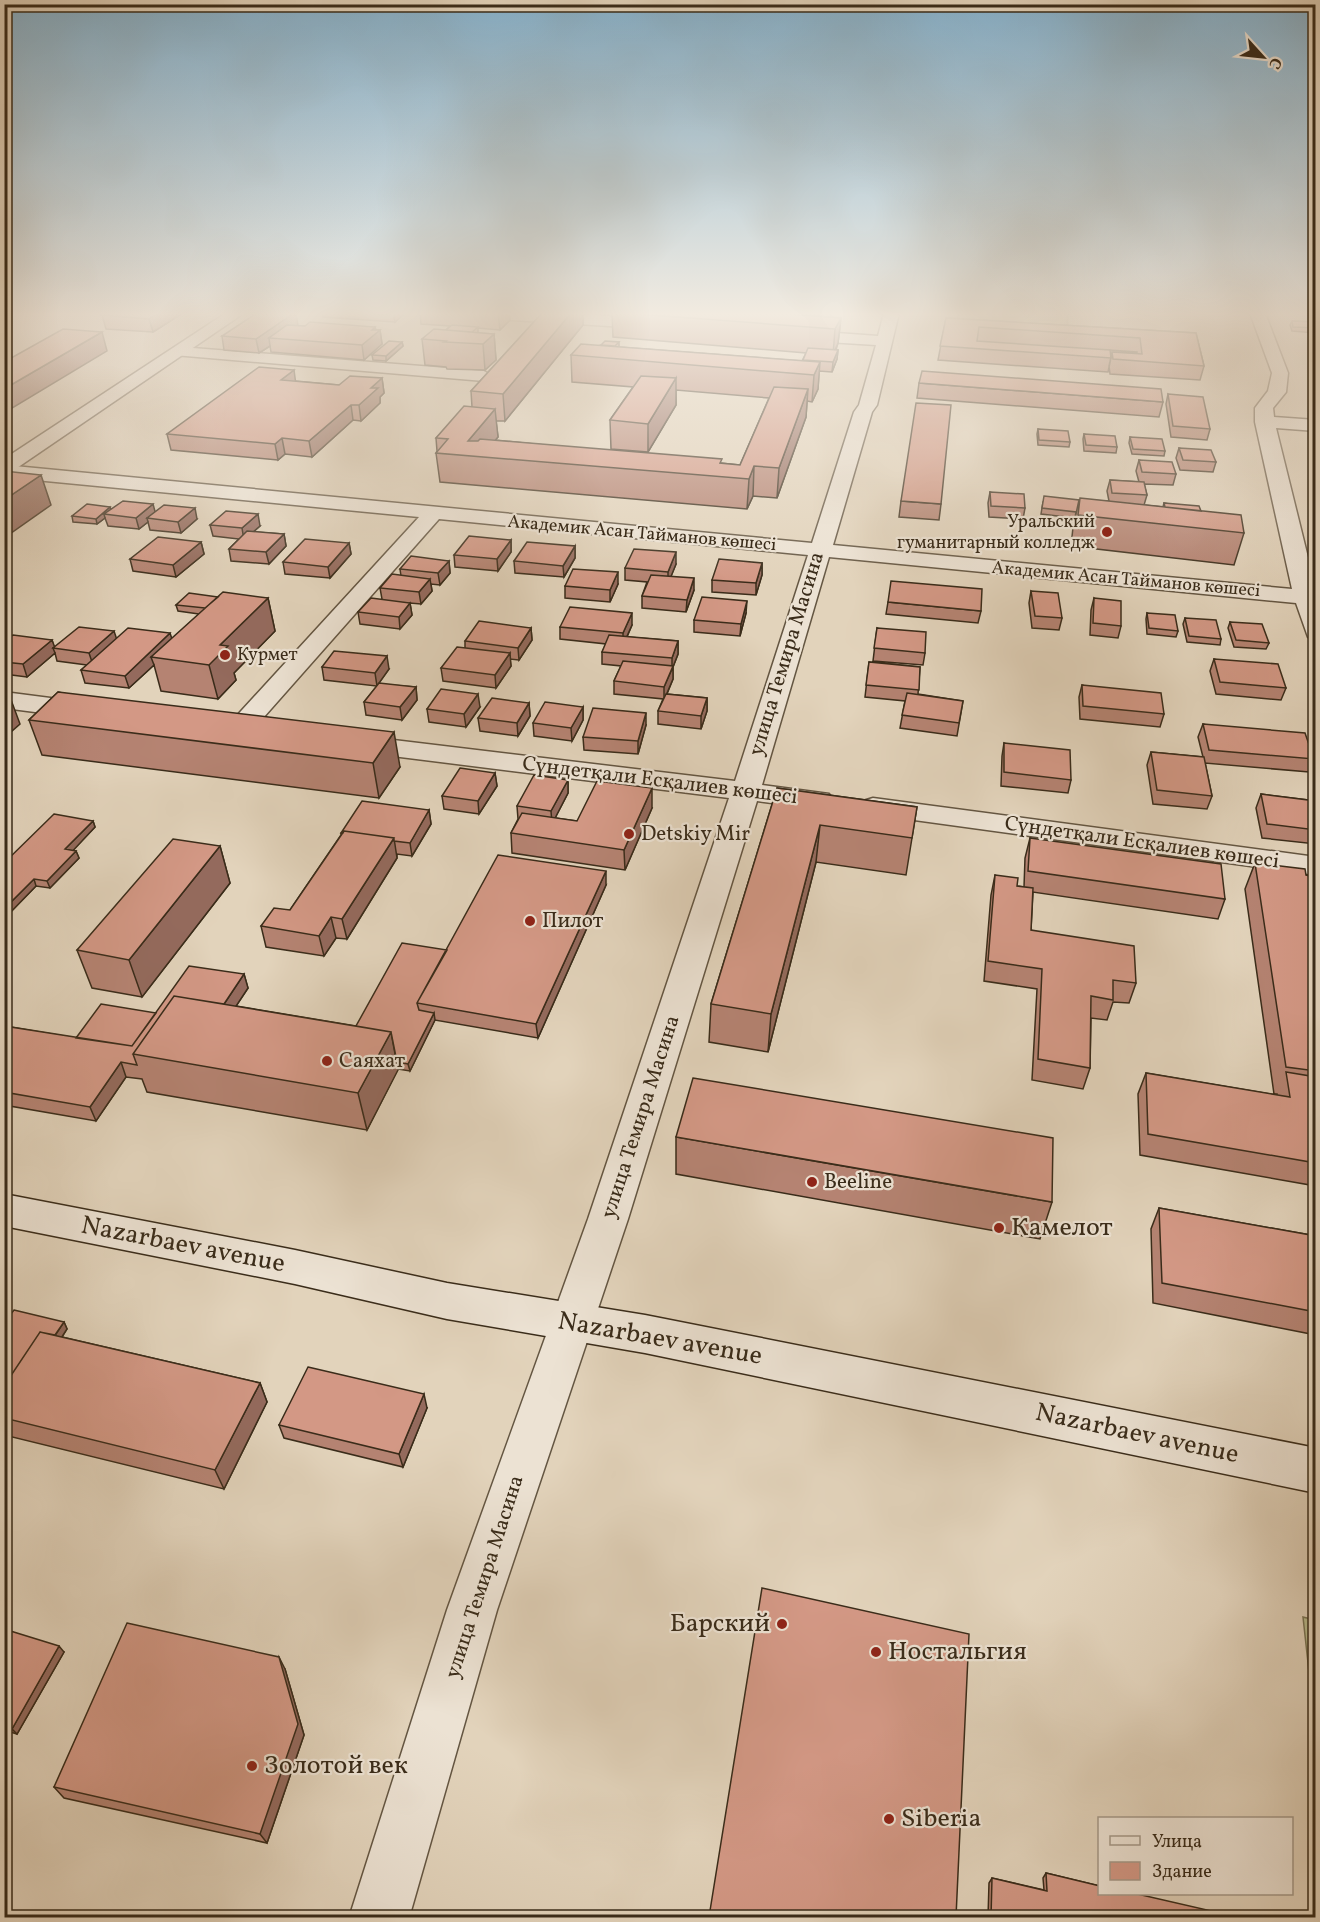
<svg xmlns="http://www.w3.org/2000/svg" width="1320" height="1922" font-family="Vollkorn,serif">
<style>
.green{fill:#b8bb8d;stroke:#797454;stroke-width:1.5}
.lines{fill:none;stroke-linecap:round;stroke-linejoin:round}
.minor-casing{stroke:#645642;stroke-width:3}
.tertiary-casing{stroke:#645642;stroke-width:3}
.secondary-casing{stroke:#3a2c1a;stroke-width:3}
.minor{fill:#ece2d3;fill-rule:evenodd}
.tertiary{fill:#ece2d3;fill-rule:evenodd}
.secondary{fill:#ece2d3;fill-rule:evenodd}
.wall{fill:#b58372;stroke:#3a2c1a;stroke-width:1.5}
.shaded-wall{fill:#946a5d;stroke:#3a2c1a;stroke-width:1.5}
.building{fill:#d39885;stroke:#3a2c1a;stroke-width:1.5}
.poi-dot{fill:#8f2418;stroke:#ece2d3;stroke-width:2}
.labels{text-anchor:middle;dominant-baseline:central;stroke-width:4.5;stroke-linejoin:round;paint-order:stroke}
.far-poi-label{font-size:18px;fill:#3a2c1a;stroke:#ece2d3;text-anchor:end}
.far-street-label{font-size:18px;fill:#3a2c1a;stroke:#ece2d3}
.street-label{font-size:21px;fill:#3a2c1a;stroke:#ece2d3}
.poi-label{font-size:21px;fill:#3a2c1a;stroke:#ece2d3;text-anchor:start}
.near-poi-label{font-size:26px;fill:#3a2c1a;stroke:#ece2d3;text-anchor:start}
.near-street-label{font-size:26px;fill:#3a2c1a;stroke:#ece2d3}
</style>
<rect width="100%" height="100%" fill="#e2d3bb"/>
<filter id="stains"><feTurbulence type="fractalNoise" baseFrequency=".00333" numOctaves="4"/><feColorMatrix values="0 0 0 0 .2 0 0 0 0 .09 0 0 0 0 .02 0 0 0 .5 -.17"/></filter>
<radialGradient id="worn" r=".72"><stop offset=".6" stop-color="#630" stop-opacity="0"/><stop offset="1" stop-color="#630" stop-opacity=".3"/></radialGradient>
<!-- green -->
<path class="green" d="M959,313L1068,314L1067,332L956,323Z
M1303,1617L1315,1620V1673L1309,1672Z"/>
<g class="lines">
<!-- minor casing -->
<g class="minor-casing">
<path id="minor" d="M474,313H559L657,319L665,324L657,329L481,318Z
M884,313H899L877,405L872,412L833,545L1292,589L1255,422V408L1268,391L1272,373L1250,313H1265L1288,373L1286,392L1273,408L1274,417L1316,420V431L1276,428L1316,590V639L1308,637L1296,603L829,557L762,785L829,794L833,800L829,806L819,809L757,801L628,1219L497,1610L409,1918H349L447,1610L588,1219L729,798L352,751L342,749L339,743L342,737L352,735L735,781L808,555L439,519L249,734L240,736L231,734L227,728L231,722L419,517L4,477V465L812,543L854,412L859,405L876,345L795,340L787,335L795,330L878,336Z
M180,347L484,371L492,376L484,381L174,355L172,352L174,349Z
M4,692L89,703L98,705L102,711L98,717L89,719L4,708Z
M873,798L1316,857V875L863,813L859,807L863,801Z"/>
</g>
<!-- tertiary casing -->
<g class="tertiary-casing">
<path id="tertiary" d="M226,313H244L11,472L4,474V459Z"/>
</g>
<!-- secondary casing -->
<g class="secondary-casing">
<path id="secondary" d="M4,1194L295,1250L447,1283L645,1315L1316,1448V1493L645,1353L447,1319L295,1284L4,1226Z"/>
</g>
<!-- minor -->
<use href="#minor" class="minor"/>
<!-- tertiary -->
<use href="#tertiary" class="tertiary"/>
<!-- secondary -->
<use href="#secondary" class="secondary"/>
</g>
<!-- wall -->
<path class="wall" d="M106,313H183L153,332L106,329L102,315Z
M323,313H405L395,322L323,317Z
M420,313H509L510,320L500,330L478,328V333L494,334L496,360L485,370L447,369L446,367L425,365L422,339L446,330L450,326L421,324Z
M542,313H583V325L505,421H496L498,437L495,440L740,465L769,398L676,390V405L648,452L611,449L610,420L633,387L572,382L571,355L601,345L619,342V347L802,361L806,353L613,337L612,313H833L831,317L841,318L838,343L836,350H838L837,359L832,372L819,371L818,389L812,402L807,401L806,417L777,498L753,496L747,509L440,482L436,453L437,451L436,438L472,407L471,391Z
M1126,313H1151L1150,315Z
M946,318L1196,333L1204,366L1200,380L1110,374L1109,366L1112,352L1137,353V352L1110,350L1111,358L1108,372L938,360Z
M1292,321L1316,322V333L1292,331L1290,325Z
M298,326L375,327L376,330H380L382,344L364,360L271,352L270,346L259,353L224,350L222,336Z
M402,342L403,346L386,361L373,360L372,355Z
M382,378L384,393L380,397V403L361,421L353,420L312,457L285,454L278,460L171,450L167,434L296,381L339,385Z
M919,383L1163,402L1159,417L917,398Z
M1168,394L1210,429L1207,440L1171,437L1166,404Z
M1038,429L1070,442L1069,447L1038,445L1037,434Z
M1084,434L1117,447L1116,453L1084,451L1083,439Z
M1130,437L1165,451L1164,456L1132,454L1129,443Z
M1179,448L1216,462L1213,472L1180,470L1176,458Z
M1139,460L1176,474L1173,485L1144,484L1147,495L1144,505L1163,507L1164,503L1201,511L1244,533L1234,565L1071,546L1074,518L1041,514L1043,502L1079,500L1109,501L1107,491L1110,480L1139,482L1136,471Z
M990,492L1025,508L1023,519L989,517L988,503Z
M901,501L941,504L939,520L899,517Z
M111,509L155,512L197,519L181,533L150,530L148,522L139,529L108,526L105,518L97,524L73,522L72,516Z
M210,525L260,526L253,532L284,534L286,546L269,564L231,561L229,549L239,539L213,536Z
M511,540V552L498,571L455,567L454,555Z
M201,542L204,554L176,577L133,571L130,559Z
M349,543L351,554L330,578L285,574L283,562Z
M575,546V558L564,577L515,573L514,561Z
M449,561L450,573L440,585L431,584L432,591L421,604L410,603L412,615L400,629L360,624L358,612L382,599L380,588L401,576L400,569Z
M762,563V575L756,595L712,592V580Z
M676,564L671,576L694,590L686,612L642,608V596L647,582L625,580V568Z
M618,584L610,602L565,598V586Z
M1031,591L1062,618L1059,630L1032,628L1029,603Z
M218,597L268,598L275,631L234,673L236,680L218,699L161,691L154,665L129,688L85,683L81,670L87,665L57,661L55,653L27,677L4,674V642L52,640L54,647L172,639L199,614L178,611L176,605Z
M1094,598L1121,626L1118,638L1090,635L1091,610Z
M888,602L981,611L978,623L886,614Z
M746,613L740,636L694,632V620Z
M1147,613L1178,631L1176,637L1147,634L1146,619Z
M1185,618L1221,639L1220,645L1187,642L1183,624Z
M1230,622L1269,643L1266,649L1234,647L1228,628Z
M632,625L627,637L678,641V654L673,667V679L667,694L707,698V711L701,729L658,724V711L663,699L614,694V681L621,666L602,664V652L606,644L560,639V627Z
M531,628L532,640L519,660L510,659L511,666L496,688L443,681L441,668L465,648V641Z
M877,628L925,653L923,665L873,661Z
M1214,659L1286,688L1281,700L1216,694L1210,671Z
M869,662L920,667L918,694L963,701L957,736L900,728L905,701L865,697Z
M322,667L389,669L378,684L416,687L417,700L402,720L366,715L364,702L377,686L324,680Z
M1082,685L1164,714L1160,727L1080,719L1079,697Z
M58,692L400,767L379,798L42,755L29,720Z
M529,703L530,716L518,736L480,731L478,718Z
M480,707L466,727L429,722L427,709Z
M583,707V720L572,741L534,736L533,723Z
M1203,724L1314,759L1309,772L1205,763L1212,796L1207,809L1153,804L1147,765L1151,752L1203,757L1198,737Z
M646,725L638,754L584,750L583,737Z
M1004,743L1071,780L1068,793L1001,786L1002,756Z
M495,773L497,786L479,814L444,809L442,796Z
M568,780V793L555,818L577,821L652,808L625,870L512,853L511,833L518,819L517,806Z
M777,788L917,807L906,875L816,862L768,1052L709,1042L711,1004Z
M1261,794L1316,801V844L1262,838L1256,808Z
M429,810L431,824L412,856L397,854V858L347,939L336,938L324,956L266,947L261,926L290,910L341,835V833Z
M93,821L95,827L73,850L76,851L79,858L50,888L36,886L4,919V863Z
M1030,838L1225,899L1218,919L1033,892L1031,930L1136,983L1129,1003L1113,1002L1107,1020L1091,1018L1090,1068L1083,1089L1032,1080L1037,989L984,981L991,895L995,875L1017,886L1024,887L1025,858Z
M220,846L230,883L142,997L92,988L77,950Z
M1255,863L1306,875L1316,877V1186L1140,1155L1138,1094L1146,1073L1277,1095V1094H1274L1245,889Z
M606,885L538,1038L435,1020L410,1071L398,1069L367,1130L147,1092L142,1079L126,1077L96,1121L4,1105V1026L76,1038L156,1013L244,974L248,988L236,1006L356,1026L447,950Z
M676,1137L1052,1202L1040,1239L676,1174Z
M1159,1208L1316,1236V1335L1153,1303L1151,1229Z
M64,1322L67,1329L62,1337L260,1383L267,1402L224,1489L4,1435V1323Z
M427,1408L403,1467L284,1438L279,1425Z
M4,1629L64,1652L17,1734L4,1730Z
M285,1669L304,1735L267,1843L64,1798L54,1787Z
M1046,1873L1229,1917H988L989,1883L992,1878L1044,1890L1043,1878Z"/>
<!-- shaded-wall -->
<path class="shaded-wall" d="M158,313H183L153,332L149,319Z
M294,313H296L298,326L269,338L270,346L259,353L256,339Z
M393,313H405L395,322Z
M498,313H509L510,320L500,330Z
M571,313H583V325L505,421L503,394Z
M841,318L838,343L833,355L835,329Z
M375,327L376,333L380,330L382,344L364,360L362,345L372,330Z
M102,332L107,351L4,413V389Z
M494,334L496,360L485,370L483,344Z
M402,342L403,346L386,361V356Z
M838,350L837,359L832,372L833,362Z
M820,362L818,389L812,402L814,375Z
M294,370L296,385L281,380Z
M382,378L384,393L380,397V403L361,421L359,405L371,388Z
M676,378V405L648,452V424Z
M808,389L806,417L777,498L779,468Z
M351,405L353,420L312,457L309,441Z
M495,409L498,437L482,456L468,441Z
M282,438L285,454L278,460L275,444Z
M754,466L753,496L747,509L749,479Z
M41,475L51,505L4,538V500Z
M153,504L156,515L147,518L148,522L139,529L136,518Z
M110,507L112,512L104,514L105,518L97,524L96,519Z
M195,508L197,519L181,533L178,522Z
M258,514L260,526L244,540L242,528Z
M284,534L286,546L269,564L266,552Z
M511,540V552L498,571L497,559Z
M201,542L204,554L176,577L173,565Z
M349,543L351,554L330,578L328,567Z
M575,546V558L564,577L563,566Z
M676,552V564L668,584V572Z
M449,561L450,573L440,585L438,573Z
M762,563V575L756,595V583Z
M618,572V584L610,602V590Z
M694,578V590L686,612L687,600Z
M430,579L432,591L421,604L419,592Z
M268,598L275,631L234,673L236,680L218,699L209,665L220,645Z
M747,601L746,613L740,636L741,624Z
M410,603L412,615L400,629L399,617Z
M632,613V625L623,645V633Z
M531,628L532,640L519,660L518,648Z
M114,631L118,643L93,665L89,653Z
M170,633L174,645L151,657L154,665L129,688L125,676Z
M52,640L55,648H53L55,653L27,677L23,664Z
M678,641V654L673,667V679L664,700V687L672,669V658Z
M510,653L511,666L496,688L495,675Z
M387,656L389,669L377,686L375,673Z
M416,687L417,700L402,720L400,707Z
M7,689L20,724L4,738V692Z
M478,694L480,707L466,727L464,714Z
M707,698V711L701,729V716Z
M529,703L530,716L518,736L517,723Z
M583,707V720L572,741L571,728Z
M646,713V725L638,754V741Z
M394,732L400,767L379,798L373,763Z
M495,773L497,786L479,814L478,801Z
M568,780V793L552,824L551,811Z
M652,788V808L625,870L624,850Z
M429,810L431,824L412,856L410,843Z
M93,821L95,827L68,856L65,849Z
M820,825L816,862L768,1052L771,1014Z
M394,838L397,858L347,939L342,919Z
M220,846L230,883L142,997L129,960Z
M76,851L79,858L50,888L47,881Z
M606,871V885L538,1038L536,1024Z
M34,879L36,886L4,919V909Z
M331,917L336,938L324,956L319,936Z
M4,960L8,968L4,973Z
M244,974L248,988L215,1038L211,1024Z
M434,1013L435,1020L410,1071L408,1064Z
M391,1032L398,1070L367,1130L358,1093Z
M121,1062L126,1077L96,1121L90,1107Z
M64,1322L67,1329L21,1400L17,1393Z
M260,1383L267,1402L224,1489L215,1470Z
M424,1394L427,1408L403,1467L399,1454Z
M59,1646L64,1652L17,1734L12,1729Z
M279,1657L285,1669L304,1735L267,1843L260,1834Z"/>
<!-- building -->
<path class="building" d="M106,313H158L149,319L102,315Z
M257,313H294L256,339L222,336Z
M542,313H571L503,394L471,391Z
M624,313H775L841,318L835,329Z
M775,313H832L830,317Z
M946,318L1196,333L1204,366L1113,359L1112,352L1142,354L1140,338L979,327L977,341L1110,350L1111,358L940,346Z
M1292,321L1316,322V328L1293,327Z
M310,322L375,327L372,330H380L362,345L269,338L287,325L305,326Z
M452,325L478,327L472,332L446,330Z
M63,329L102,332L4,389V362Z
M434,329L494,334L483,344L444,342L446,341L422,339Z
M389,341L402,342L386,356L372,355Z
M605,341L619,342L615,346L601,345Z
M581,344L820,362L814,375L571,355Z
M808,348L838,350L833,362L803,360Z
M259,367L294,370L281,380L339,385L350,376L382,378L371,388H378L359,405H351L309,441L282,438L275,444L167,434Z
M922,371L1161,389L1163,402L919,383Z
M641,376L676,378L648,424L610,420Z
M774,387L808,389L779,468L754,466L749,479L436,453L448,439L436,438L464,406L495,409L468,441H478L480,439L722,459L720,463L740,465Z
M1168,394L1203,397L1210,429L1173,426Z
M916,403L951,405L941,504L901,501Z
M1038,429L1068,431L1070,442L1039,440Z
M1084,434L1115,436L1117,447L1086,445Z
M1130,437L1162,439L1165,451L1133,449Z
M1179,448L1211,450L1216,462L1183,460Z
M1139,460L1172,462L1176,474L1142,472Z
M4,471L41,475L4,500Z
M1110,480L1144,482L1147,495L1112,493Z
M990,492L1024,494L1025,508L991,506Z
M1044,496L1079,500L1074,523L1076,512L1042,508Z
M1080,498L1241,515L1244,533L1078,515Z
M123,501L153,504L136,518L104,514Z
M1164,503L1199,506L1201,511L1165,507Z
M87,504L110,507L96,519L72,516Z
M164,505L195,508L178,522L147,518Z
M226,511L258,514L242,528L210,525Z
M247,531L284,534L266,552L229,549Z
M469,536L511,540L497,559L454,555Z
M158,537L201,542L173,565L130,559Z
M305,539L349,543L328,567L283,562Z
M527,542L575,546L563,566L514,561Z
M634,549L676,552L668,572L625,568Z
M411,556L449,561L438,573L400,569Z
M719,559L762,563L756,583L712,580Z
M573,569L618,572L610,590L565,586Z
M392,574L430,579L419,592L380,588Z
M651,575L694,578L687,600L642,596Z
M891,581L982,589L981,611L888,602Z
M1031,591L1058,593L1062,618L1035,616Z
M223,592L268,598L220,645L228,646L209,665L151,657Z
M189,593L218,597L205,608L176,605Z
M702,597L747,601L741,624L694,620Z
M371,598L410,603L399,617L358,612Z
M1094,598L1121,601V626L1093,623Z
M570,607L632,613L623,633L560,627Z
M1147,613L1175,615L1178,631L1149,628Z
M1185,618L1216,620L1221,639L1189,636Z
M479,621L531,628L518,648L465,641Z
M1230,622L1262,624L1269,643L1236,640Z
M79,627L114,631L89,653L53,648Z
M128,628L170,633L125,676L81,670Z
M877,628L926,632L925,653L874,648Z
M13,635L52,640L23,664L4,662V642Z
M609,635L678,641L672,658L602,652Z
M457,647L510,653L495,675L441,668Z
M334,651L387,656L375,673L322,667Z
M1214,659L1278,664L1286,688L1220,682Z
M623,661L673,666L664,687L614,681Z
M869,662L920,667L919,690L866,685Z
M379,683L416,687L400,707L364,702Z
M1082,685L1161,693L1164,714L1083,706Z
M441,689L478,694L464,714L427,709Z
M58,692L394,732L373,763L29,720Z
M907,693L963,701L959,723L902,715Z
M666,694L707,698L701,716L658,711Z
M492,698L529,703L517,723L478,718Z
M545,702L583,707L571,728L533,723Z
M593,708L646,713L638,741L583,737Z
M1203,724L1305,733L1314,759L1209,750Z
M1004,743L1070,750L1071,780L1004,772Z
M1151,752L1204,757L1212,796L1157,790Z
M460,768L495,773L478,801L442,796Z
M534,775L568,780L551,811L517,806Z
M597,781L652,788L624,850L511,833L522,813L577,821Z
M777,788L917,807L912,838L820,825L771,1014L711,1004Z
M1261,794L1316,801V830L1267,824Z
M362,801L429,810L410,843L394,841V838L344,831L343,833H341Z
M54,814L93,821L65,849L76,851L47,881L34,879L4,909V863Z
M344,831L394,838L342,919L331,917L319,936L261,926L274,908L290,910Z
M1030,838L1221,864L1225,899L1028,871Z
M173,839L220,846L129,960L77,950Z
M498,855L606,871L536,1024L417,1003Z
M1255,863L1305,869L1306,875L1316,877V1071L1286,1067Z
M995,875L1018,878L1017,886L1033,888L1031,930L1134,946L1136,983L1113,980V1000L1091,996L1090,1068L1038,1059L1042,969L988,961Z
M402,943L447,950L417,1003L419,1010L434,1013L408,1064L397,1062L391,1032L356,1026Z
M189,966L244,974L224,1004L174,996L133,1054L137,1065L121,1062L90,1107L4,1092V1026L132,1046Z
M174,996L391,1032L358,1093L133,1054Z
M101,1004L156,1013L132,1046L76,1038Z
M1286,1072L1316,1077V1163L1148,1134L1146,1073L1290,1097Z
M693,1078L1053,1138L1052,1202L676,1137Z
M1159,1208L1316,1236V1312L1162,1283Z
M14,1310L64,1322L55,1335L40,1332L4,1386V1323Z
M40,1332L260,1383L215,1470L4,1418V1386Z
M308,1367L424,1394L399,1454L279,1425Z
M762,1588L969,1634L956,1917H709Z
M127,1623L279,1657L298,1724L260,1834L54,1787Z
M4,1629L59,1646L12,1729L4,1726Z
M1046,1873L1100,1886V1893H1133L1229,1915V1917H991L992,1878L1047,1891Z"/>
<!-- sky -->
<linearGradient id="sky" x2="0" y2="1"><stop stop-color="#87b5d2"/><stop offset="0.54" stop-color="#f2ebe0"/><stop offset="1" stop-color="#f2ebe0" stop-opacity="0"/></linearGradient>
<rect width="1320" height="582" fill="url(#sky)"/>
<!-- markers -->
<g class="poi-dot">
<circle cx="1107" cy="532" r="6"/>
<circle cx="225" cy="655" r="6"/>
<circle cx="629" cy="834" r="6"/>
<circle cx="530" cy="921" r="6"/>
<circle cx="327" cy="1061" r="6"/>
<circle cx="812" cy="1182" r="6"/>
<circle cx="999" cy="1228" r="6"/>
<circle cx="782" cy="1624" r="6"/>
<circle cx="876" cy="1652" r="6"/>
<circle cx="252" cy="1766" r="6"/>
<circle cx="889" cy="1819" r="6"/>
</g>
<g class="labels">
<!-- far-poi labels -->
<g class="far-poi-label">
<text x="1095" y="522">Уральский<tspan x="1095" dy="21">гуманитарный колледж</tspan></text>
<text x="237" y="655" text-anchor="start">Курмет</text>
</g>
<!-- far-street labels -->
<g class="far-street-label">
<text transform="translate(642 534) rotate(5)">Академик Асан Тайманов көшесі</text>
<text transform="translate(1126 580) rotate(5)">Академик Асан Тайманов көшесі</text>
</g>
<!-- street labels -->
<g class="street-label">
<text transform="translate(787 654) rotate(-73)">улица Темира Масина</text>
<text transform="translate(660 781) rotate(7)">Сүндетқали Есқалиев көшесі</text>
<text transform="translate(1142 843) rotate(8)">Сүндетқали Есқалиев көшесі</text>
<text transform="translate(641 1117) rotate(-72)">улица Темира Масина</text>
<text transform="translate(485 1577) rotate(-72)">улица Темира Масина</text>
</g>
<!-- poi labels -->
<g class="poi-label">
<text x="641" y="834">Detskiy Mir</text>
<text x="542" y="921">Пилот</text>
<text x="339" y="1061">Саяхат</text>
<text x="824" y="1182">Beeline</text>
</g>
<!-- near-poi labels -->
<g class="near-poi-label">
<text x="1011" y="1228">Камелот</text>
<text x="770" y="1624" text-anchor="end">Барский</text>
<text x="888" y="1652">Ностальгия</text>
<text x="264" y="1766">Золотой век</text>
<text x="901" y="1819">Siberia</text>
</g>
<!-- near-street labels -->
<g class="near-street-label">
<text transform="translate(183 1245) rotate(11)">Nazarbaev avenue</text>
<text transform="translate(660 1339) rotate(10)">Nazarbaev avenue</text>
<text transform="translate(1137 1434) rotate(12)">Nazarbaev avenue</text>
</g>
</g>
<!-- margin -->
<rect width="1320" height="1922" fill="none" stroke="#e2d3bb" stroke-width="24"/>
<rect x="6" y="6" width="1308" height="1910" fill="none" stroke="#3a2c1a" stroke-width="3"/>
<rect x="12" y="12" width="1296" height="1898" fill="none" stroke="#3a2c1a" stroke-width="1.5"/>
<!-- legend -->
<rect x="1098" y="1817" width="195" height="78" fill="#ece2d3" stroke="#a59989" stroke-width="1.5"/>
<rect x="1110" y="1836" width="30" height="9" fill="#ece2d3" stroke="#a59989" stroke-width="1.5"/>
<text x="1152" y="1847" font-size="18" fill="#3a2c1a">Улица</text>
<rect x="1110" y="1862" width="30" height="18" fill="#d39885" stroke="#a59989" stroke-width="1.5"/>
<text x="1152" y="1877" font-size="18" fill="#3a2c1a">Здание</text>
<!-- north arrow -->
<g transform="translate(1263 57) rotate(117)" stroke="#ece2d3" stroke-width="4.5" paint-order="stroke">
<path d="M0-4.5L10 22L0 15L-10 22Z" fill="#3a2c1a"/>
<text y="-9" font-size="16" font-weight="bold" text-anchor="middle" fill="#3a2c1a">С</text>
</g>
<rect width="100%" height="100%" filter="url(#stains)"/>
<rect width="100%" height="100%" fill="url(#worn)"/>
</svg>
